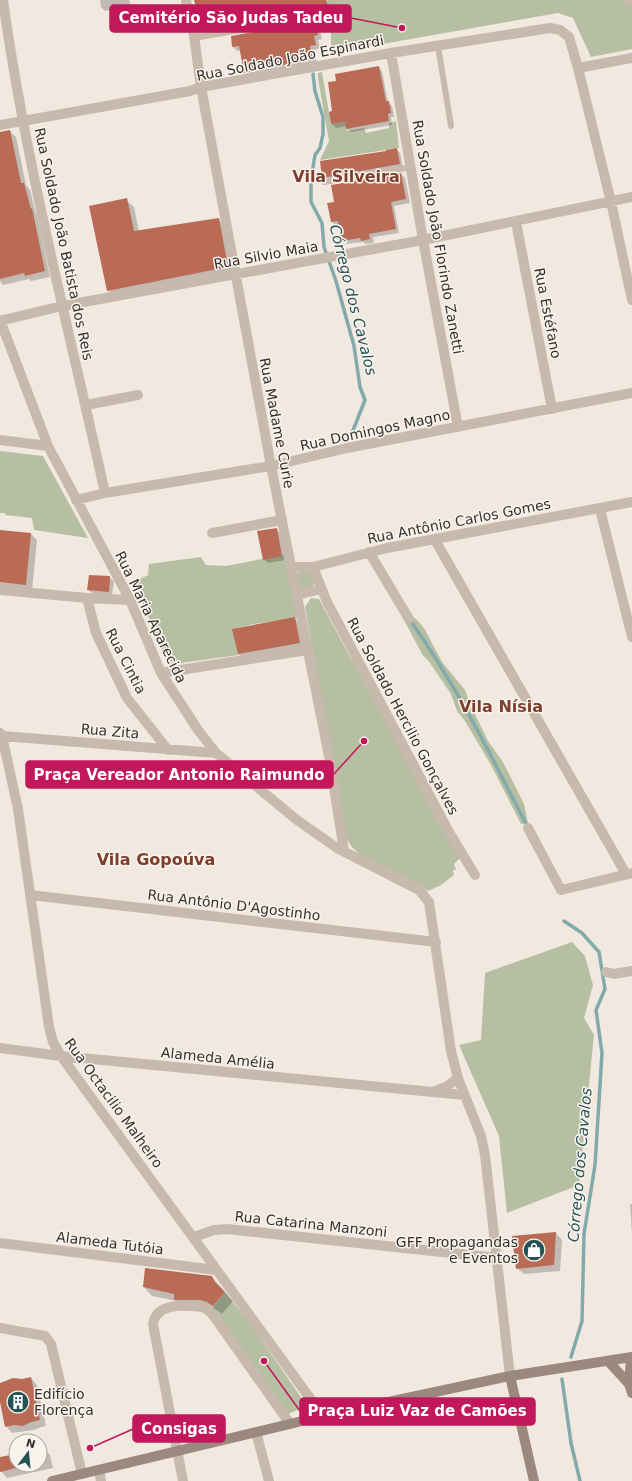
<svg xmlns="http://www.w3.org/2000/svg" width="632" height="1481" font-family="'DejaVu Sans',sans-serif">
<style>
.green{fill:#b6bfa2}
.shadow{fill:#0003}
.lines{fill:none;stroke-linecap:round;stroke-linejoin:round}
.stream{stroke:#82aaab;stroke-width:3.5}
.building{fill:#b96b56}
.lane{stroke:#c8b9ad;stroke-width:6}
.street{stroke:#c8b9ad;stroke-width:10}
.secondary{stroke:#9b887f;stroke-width:10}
.labels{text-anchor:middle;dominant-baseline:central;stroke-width:3;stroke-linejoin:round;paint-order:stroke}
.street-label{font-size:14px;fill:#372f2b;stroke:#f9f3ed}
.poi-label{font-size:14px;fill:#372f2b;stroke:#f9f3ed;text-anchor:end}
.water-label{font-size:15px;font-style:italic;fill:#255355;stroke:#f9f3ed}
.quarter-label{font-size:16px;font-weight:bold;fill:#7e3e2c;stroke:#f9f3ed}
.leader{fill:none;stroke:#c2185b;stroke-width:1.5}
.callout-dot{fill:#c2185b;stroke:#f9f3ed;stroke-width:1.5}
.callout{fill:#c2185b;stroke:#c2185b;stroke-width:1.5}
.callout-label{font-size:15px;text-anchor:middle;font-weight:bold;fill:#fff}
</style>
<rect width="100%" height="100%" fill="#f1e9e0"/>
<!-- green -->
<path class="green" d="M329,0H632V49L591,57L573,18L558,13L331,53V34Z
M322,72L331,124L345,122L347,131L364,128L366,133L389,128V123L396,121L399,148L320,160L329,141L318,79V73Z
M0,451L43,456L88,538L34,530L32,518L5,515V513H0Z
M283,555L301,617L254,624L233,629L239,655L173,664L163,652L134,582L148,575L149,564L201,557L206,565L226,566Z
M310,570L316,582C313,588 306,591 300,588L296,576C299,570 304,571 310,570Z
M311,598L319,599L350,657L374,694L460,858L454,864L456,870H453L454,875L441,885L428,891L422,887L360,855L352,847L346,838L305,607Z
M415,618L424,628L442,662L465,690L470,704L488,741L503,762L524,804L528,823L521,824L491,765L465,721L457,711L451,694L430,663L422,654L405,622Z
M572,942L585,956L593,985L584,1018L594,1035L579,1185L507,1213L499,1136L459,1045L481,1040L485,973Z
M225,1292L252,1326L307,1406L288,1414L213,1307Z"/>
<!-- shadow -->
<path class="shadow" d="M100,0H129L131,5L105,11L101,7Z
M195,0H329L332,14L318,16L312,13L206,32L202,28Z
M314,20L318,24L322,39L318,40L320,48L314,50L316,57L247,71V73L316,59L317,63L249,76L245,72L241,50L237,51L233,47L310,23Z
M379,68L382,71L388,102L392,106L394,117H391L392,125L351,132L347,129V126L336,128L332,124L337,81Z
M10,131L16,137L26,185L30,190L36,214L37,215L50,277L31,281L29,279L3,285L0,281V133Z
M396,149L400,153L403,168L327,181L323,177Z
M401,174L405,178L410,203L394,206L399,233L373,237L374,243L366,244L363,242L346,244L342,240L340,225L336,226L332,222L335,203Z
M126,200L134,207L139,231L218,219L226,227L235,274L115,298L108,290Z
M276,529L280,533L286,560L268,563L264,559Z
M0,531L31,534L37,540L32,591L0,588Z
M109,577L114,581L112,595L93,594L88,590Z
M294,618L298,622L303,647L243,658L239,654L234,630Z
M630,1204H632V1233Z
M556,1233L562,1240L560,1271L524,1274L517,1268Z
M212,1277L233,1301L222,1314L217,1310L209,1308H184L177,1301L152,1296L144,1287Z
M31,1378L37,1385L46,1426L38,1428L34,1430L12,1433L6,1426L0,1398V1384Z
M44,1449L50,1455L53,1468L7,1478L1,1471L0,1458L16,1455V1465H40V1450Z"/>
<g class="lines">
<!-- stream -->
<path class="stream" d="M313,74L315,91L323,117V134L320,148L315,155L311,180V202L322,223L324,247L336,281L354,346L360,387L365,400L350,438
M410,620C456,685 491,755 527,826
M564,921L582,933L599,952L605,989L596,1010L602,1053L595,1165L584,1234L582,1321L571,1357
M562,1379L571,1443L580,1481"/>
</g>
<!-- building -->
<path class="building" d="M194,0H326L329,11L313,12L307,10L201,28Z
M314,18L318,35L314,36L316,45L310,46L313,59L244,73L239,46L232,47L231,36L309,22Z
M379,66L386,101H389L391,113L388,114L389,121L346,129L345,122L331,124L329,112L332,111L328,82L336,81L335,74Z
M10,130L21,183H24L31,209L32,208L45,271L25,276L24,273L0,279V132Z
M397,148L400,164L322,178L320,161L386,151V150Z
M401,173L406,199L391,202L396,229L369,234L370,239L361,241L360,238L341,241L338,221L331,222L329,212L327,203L334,202L331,185Z
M127,198L134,231L219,218L228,267L107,291L89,206Z
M277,528L282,556L263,560L257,531Z
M0,530L31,533L26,585L0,582Z
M89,575L110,576L109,592L87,590Z
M295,617L300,643L238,654L232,629Z
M556,1232L554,1265L516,1269L512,1236Z
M145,1268L212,1276L215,1282L225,1292L213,1306L207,1302L200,1300H174V1294L143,1287Z
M31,1377L40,1420L31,1422L23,1426L14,1425L5,1427L0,1402V1383L13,1378L22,1379Z
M16,1454V1468L0,1472V1457Z"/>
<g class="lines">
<!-- lane -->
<path class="lane" d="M626,0L632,4
M438,46L451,126
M324,182L411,167"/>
<!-- street -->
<path class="street" d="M3,0C26,166 69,329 105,493
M186,0L194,36L201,87L271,466L329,756L344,851
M194,36L308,16
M391,53L423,240L458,427
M578,68L632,58
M0,125L190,91L201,87L391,53L550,28L560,30L569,37L578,68L611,202L632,300
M516,222L552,409
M0,320L48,446L130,600L161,673L198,730L216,753L297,820L337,848L419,890L429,902L451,1051L458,1078L481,1136L485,1155L510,1376
M0,321L62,306L423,240L632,197
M86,405L138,395
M0,440L48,446
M76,500L105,493L271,466L347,448L632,393
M600,509L632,637
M212,533L282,520
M435,540L626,874
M369,552L409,619
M291,567H313L387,548L632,502
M313,567L327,602L449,832L475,875
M0,590L87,598L130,600
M297,595L321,589
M87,598L96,633L127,698L168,750
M161,673L308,650
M0,733L2,736L18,809L49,1027L53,1042L61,1056L323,1416
M2,736L216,753
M528,828L561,890L632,873
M30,895L436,942
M606,972L614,974L632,971
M0,1048L61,1056L464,1095
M435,1091L446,1087L458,1078
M194,1237L214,1230L227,1229L498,1258
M0,1243L216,1270
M0,1328L45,1336L51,1344L82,1474
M256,1432L269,1481
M99,1470L101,1481
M183,1481L153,1324C156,1306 175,1305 189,1306C194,1306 200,1306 205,1308C209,1310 213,1315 216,1319L290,1424"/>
<!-- secondary -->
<path class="secondary" d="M631,1358L629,1384L632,1393
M608,1361L629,1384
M510,1376L534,1481
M52,1481L323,1416L510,1376L632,1357"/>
</g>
<!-- icons -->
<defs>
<g id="shop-disc" transform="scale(1.15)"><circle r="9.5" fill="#255355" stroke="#f9f3ed"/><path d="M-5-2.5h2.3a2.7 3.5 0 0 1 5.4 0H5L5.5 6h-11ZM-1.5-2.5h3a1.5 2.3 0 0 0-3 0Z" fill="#fff"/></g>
<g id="building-disc" transform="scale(1.15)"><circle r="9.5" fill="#255355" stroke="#f9f3ed"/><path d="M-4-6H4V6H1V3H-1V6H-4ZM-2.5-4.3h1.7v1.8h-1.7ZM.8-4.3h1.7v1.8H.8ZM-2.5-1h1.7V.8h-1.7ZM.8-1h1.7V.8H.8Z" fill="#fff"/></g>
</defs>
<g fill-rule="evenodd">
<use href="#shop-disc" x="534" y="1250"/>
<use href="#building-disc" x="18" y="1402"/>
</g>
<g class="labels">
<!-- street labels -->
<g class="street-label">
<text transform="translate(290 58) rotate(-11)">Rua Soldado João Espinardi</text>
<text transform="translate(438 237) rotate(80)">Rua Soldado João Florindo Zanetti</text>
<text transform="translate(64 244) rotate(78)">Rua Soldado João Batista dos Reis</text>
<text transform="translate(266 255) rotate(-10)">Rua Silvio Maia</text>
<text transform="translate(548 313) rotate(79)">Rua Estéfano</text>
<text transform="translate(277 423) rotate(79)">Rua Madame Curie</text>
<text transform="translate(375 430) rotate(-12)">Rua Domingos Magno</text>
<text transform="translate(459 521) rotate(-11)">Rua Antônio Carlos Gomes</text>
<text transform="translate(151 617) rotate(64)">Rua Maria Aparecida</text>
<text transform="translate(126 661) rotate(63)">Rua Cintia</text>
<text transform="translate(403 716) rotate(62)">Rua Soldado Hercilio Gonçalves</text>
<text transform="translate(110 731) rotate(5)">Rua Zita</text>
<text transform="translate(234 905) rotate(7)">Rua Antônio D'Agostinho</text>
<text transform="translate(218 1058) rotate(6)">Alameda Amélia</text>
<text transform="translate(114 1103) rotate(54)">Rua Octacilio Malheiro</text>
<text transform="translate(311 1224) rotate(6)">Rua Catarina Manzoni</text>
<text transform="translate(110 1243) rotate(7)">Alameda Tutóia</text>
</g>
<!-- poi labels -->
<g class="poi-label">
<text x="518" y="1242">GFF Propagandas<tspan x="518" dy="16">e Eventos</tspan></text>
<text x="34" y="1394" text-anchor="start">Edifício<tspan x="34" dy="16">Florença</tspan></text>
</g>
<!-- water labels -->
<g class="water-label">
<text transform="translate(353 300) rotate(76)">Córrego dos Cavalos</text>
<text transform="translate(580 1165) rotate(-85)">Córrego dos Cavalos</text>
</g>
<!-- quarter labels -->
<g class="quarter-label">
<text x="346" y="176">Vila Silveira</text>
<text x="501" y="706">Vila Nísia</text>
<text x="156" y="859">Vila Gopoúva</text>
</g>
</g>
<!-- callouts -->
<path class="leader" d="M402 28L351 18M364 741L333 775M264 1361L300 1411M90 1448L133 1429"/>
<g class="callout-dot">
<circle cx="402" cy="28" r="4"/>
<circle cx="364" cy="741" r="4"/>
<circle cx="264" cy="1361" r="4"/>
<circle cx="90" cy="1448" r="4"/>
</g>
<g class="callout">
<rect x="110" y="5" width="241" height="27" rx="4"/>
<rect x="26" y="761" width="307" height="27" rx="4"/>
<rect x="300" y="1398" width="235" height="27" rx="4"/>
<rect x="133" y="1415" width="92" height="27" rx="4"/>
</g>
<g class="callout-label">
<text x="231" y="23">Cemitério São Judas Tadeu</text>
<text x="179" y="780">Praça Vereador Antonio Raimundo</text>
<text x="417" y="1416">Praça Luiz Vaz de Camões</text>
<text x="179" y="1434">Consigas</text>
</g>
<!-- north arrow -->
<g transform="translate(28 1453) rotate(16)"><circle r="19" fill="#f9f3ed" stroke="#aba59f"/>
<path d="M0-3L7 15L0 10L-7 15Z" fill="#255355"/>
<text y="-6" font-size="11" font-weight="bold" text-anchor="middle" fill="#372f2b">N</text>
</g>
</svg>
